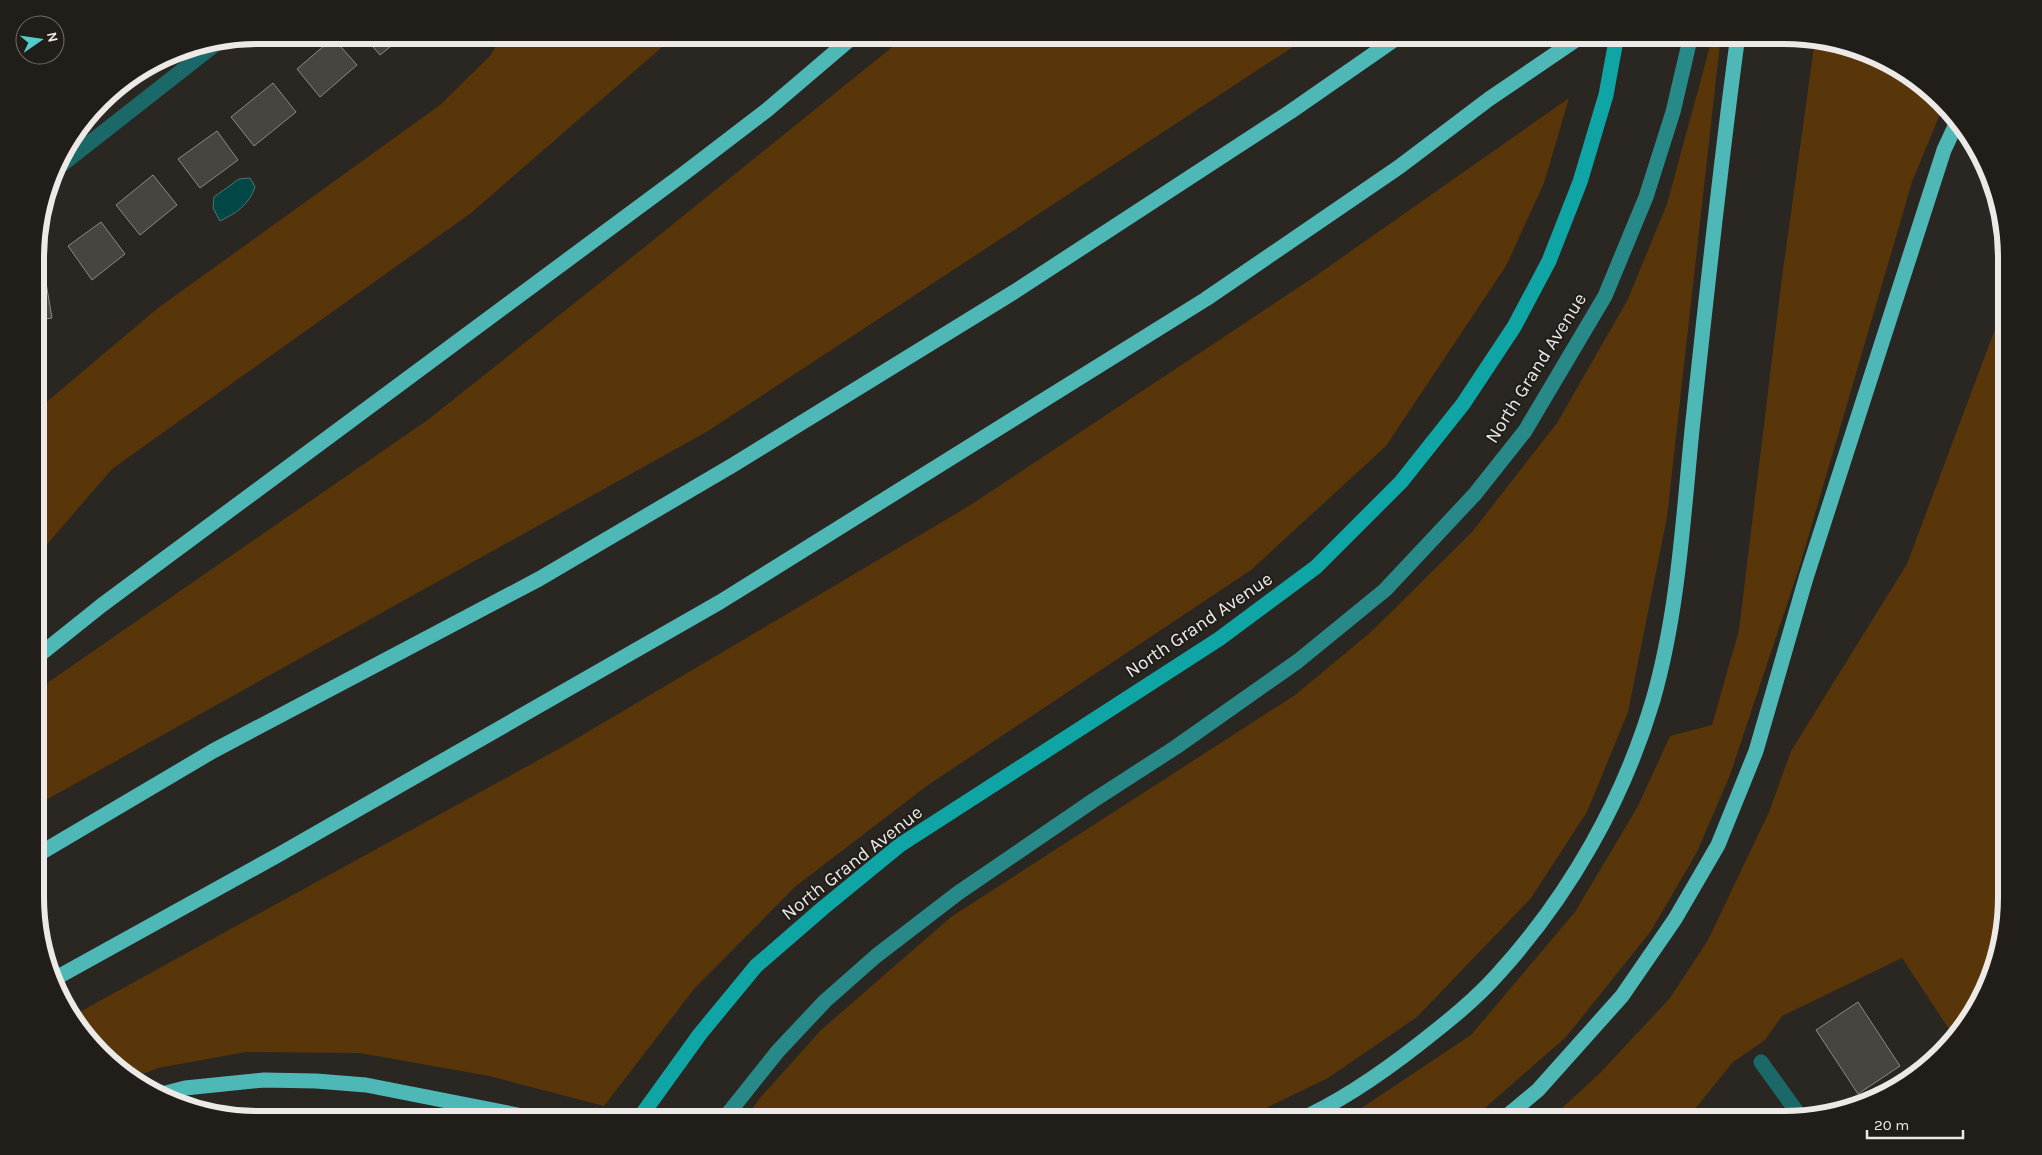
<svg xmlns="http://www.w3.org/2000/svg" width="2042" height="1155" font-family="Karla,sans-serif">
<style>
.green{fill:#58360a}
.water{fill:#014746;stroke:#487876}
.building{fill:#48443f;stroke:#8e8984}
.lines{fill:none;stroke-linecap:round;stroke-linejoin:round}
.street{stroke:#1a6968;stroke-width:15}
.secondary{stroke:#278a89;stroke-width:15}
.primary{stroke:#0fa5a5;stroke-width:15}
.highway{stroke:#4eb8b7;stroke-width:15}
.labels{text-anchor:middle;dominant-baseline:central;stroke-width:4;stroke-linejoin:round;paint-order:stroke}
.street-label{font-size:19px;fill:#ece9e6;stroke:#211d19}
.rim{fill:none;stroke:#ece9e6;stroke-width:6}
</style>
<rect width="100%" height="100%" fill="#2a2622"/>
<!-- green -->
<path class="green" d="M503,35H676L471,213L112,469L37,556V410L158,308L440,105L490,56Z
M907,35H1311L708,431L37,805V690L429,419L646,246Z
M1713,35H1721L1667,517L1628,712L1587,812L1531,898L1417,1017L1328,1078L1241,1120H744L760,1098L821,1030L951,917L1295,695L1371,632L1472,532L1557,423L1628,299L1667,204Z
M1815,39L1843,43L1896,65L1942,109L1912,182L1800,565L1730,775L1697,852L1651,931L1566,1037L1471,1120H1340L1357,1111L1471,1035L1575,912L1638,806L1670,736L1712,725L1739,630L1781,285Z
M1569,98L1544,183L1506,266L1386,446L1251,570L928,785L796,886L694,989L604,1106L489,1076L360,1053L246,1052L158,1068L133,1078L72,1021L71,1017L85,1009L564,746L969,506L1314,277Z
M2007,297V912L1977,1009L1953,1035L1902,958L1782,1016L1765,1040L1733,1062L1686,1120H1549L1600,1073L1670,998L1708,940L1769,812L1791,751L1907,564Z
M331,1113L381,1120H255Z"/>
<!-- water -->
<path class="water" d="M250,178L255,187C249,205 236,213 220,221L213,208L214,197L239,179Z"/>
<!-- building -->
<path class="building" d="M363,35H405L380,55Z
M333,38L357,65L320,97L297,69Z
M273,83L296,112L254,146L231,117Z
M217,131L238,160L200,188L178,159Z
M153,175L177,205L140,235L116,205Z
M101,222L125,254L92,280L68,246Z
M45,277L52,318L37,320V278Z
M1858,1002L1900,1066L1858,1094L1816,1030Z"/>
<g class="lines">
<!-- street -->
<path class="street" d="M55,170L217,43
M1761,1062L1802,1119"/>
<!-- secondary -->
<path class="secondary" d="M723,1120L778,1051L825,1001L876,956L958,893L1094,800L1176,747L1298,661L1385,590L1475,494L1525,431L1605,296L1646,197L1673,112L1691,35"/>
<!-- primary -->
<path class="primary" d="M638,1120L700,1034L756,966L823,908L900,845L1219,639L1316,567L1401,482L1463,404L1514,327L1549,261L1580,182L1606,95L1617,35"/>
<!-- highway -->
<path class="highway" d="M37,657L102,605L682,175L767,110L855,35
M37,855L213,751L539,579L733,465L1014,292L1290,112L1401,35
M56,978L280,854L720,602L1206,299L1399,167L1489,99L1583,35
M158,1095L185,1088L264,1080L316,1081L366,1085L543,1120
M1299,1120C1342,1101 1382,1073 1419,1044C1447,1022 1475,1000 1498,974C1569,896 1623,801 1653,700C1678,613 1683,520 1692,430C1706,298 1720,166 1738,35
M1502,1120L1538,1090L1622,996L1675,919L1718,845L1756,751L1806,578L1944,150L1957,122"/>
</g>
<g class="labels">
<!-- street labels -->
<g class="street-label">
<text transform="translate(1536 368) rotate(-58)">North Grand Avenue</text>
<text transform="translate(1199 625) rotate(-34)">North Grand Avenue</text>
<text transform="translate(852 863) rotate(-38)">North Grand Avenue</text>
</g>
</g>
<!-- crop -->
<path d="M0 0H2042V1155H0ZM258 44H1784A214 214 0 0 1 1998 258V897A214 214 0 0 1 1784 1111H258A214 214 0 0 1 44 897V258A214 214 0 0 1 258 44Z" fill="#211d19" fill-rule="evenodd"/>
<path class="rim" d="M258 44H1784A214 214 0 0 1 1998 258V897A214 214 0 0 1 1784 1111H258A214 214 0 0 1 44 897V258A214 214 0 0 1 258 44Z"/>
<!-- north arrow -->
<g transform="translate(40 40) rotate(77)"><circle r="24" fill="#211d19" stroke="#726f6b"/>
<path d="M0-4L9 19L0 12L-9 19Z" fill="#52cdcc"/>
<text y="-8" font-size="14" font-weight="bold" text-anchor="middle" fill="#ece9e6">N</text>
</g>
<!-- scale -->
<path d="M1867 1130v8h96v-8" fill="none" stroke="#ece9e6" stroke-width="2.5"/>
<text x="1874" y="1130" font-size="15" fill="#ece9e6" stroke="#211d19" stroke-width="4" paint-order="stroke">20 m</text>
</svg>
